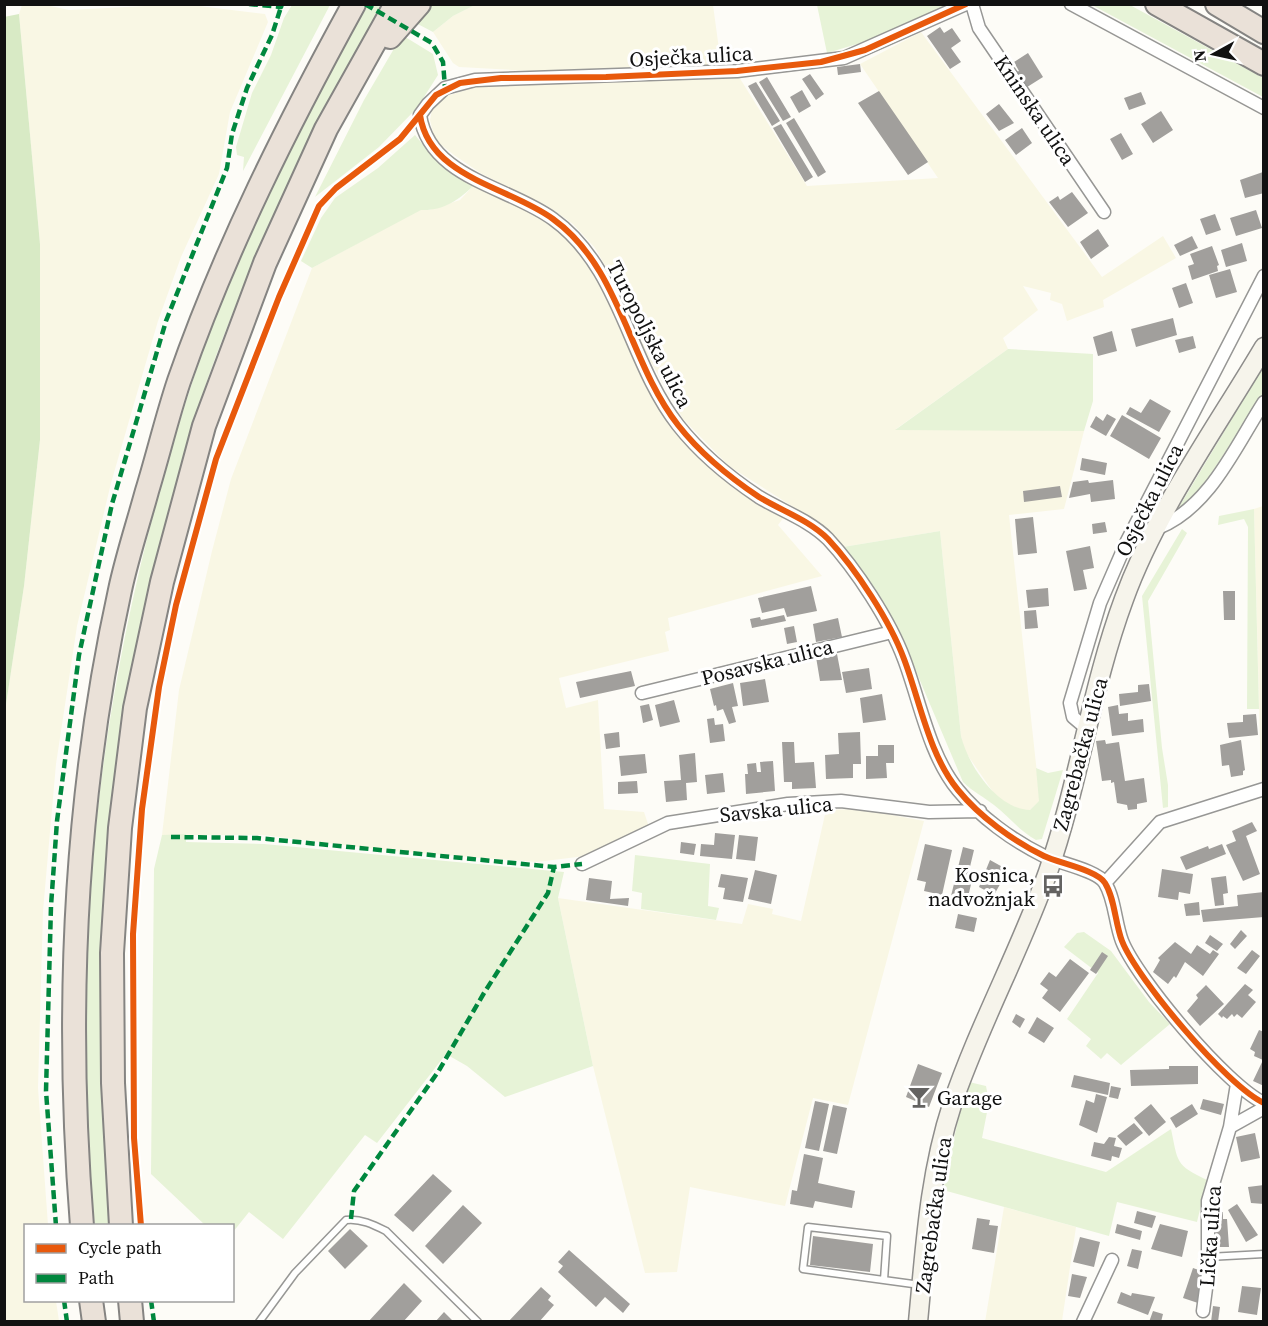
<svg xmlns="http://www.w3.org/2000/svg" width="1268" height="1326" font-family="'Source Serif 4',serif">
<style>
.farmland{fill:#f9f7e4}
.green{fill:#e7f3d7}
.forest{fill:#d8eac5}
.building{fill:#a19f9c}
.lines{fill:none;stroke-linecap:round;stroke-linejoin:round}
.lane-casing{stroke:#979795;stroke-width:9}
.street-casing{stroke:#979795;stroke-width:15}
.secondary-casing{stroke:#8e8d8b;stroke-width:21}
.highway-casing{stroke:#858482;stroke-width:26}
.lane{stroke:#fffffe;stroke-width:6}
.street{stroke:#fffffe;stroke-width:12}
.secondary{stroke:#f6f4eb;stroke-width:18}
.highway{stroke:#eae1d8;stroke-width:22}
.quiet{stroke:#00873e;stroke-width:4.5;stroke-dasharray:9 4.5;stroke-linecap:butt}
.cycleway-casing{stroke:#fff;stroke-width:10}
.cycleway{stroke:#e8590c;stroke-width:6}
.labels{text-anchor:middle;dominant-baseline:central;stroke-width:6;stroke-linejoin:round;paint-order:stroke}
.street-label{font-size:21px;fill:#111;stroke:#fff}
.poi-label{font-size:21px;fill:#111;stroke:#fff;text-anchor:end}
</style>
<rect width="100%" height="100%" fill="#fdfcf7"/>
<!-- farmland -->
<path class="farmland" d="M183,4L265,14L268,22L230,112L219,174L181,257L158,321L111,483L77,626L56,764L43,911L38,1088L48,1225L26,1226V1300L56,1301L59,1321H5V711L24,586L40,440V244L19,14L22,5H46L69,10Z
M475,5H713L721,64L619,71H532L459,67L453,63L433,32L453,16Z
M921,32L1102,277L1163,236L1176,258L1103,300L1104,307L1067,321L1062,304L1050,300L1051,293L1023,286L1038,310L1003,338L1008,349L896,429L1084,431L1064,509L1009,515L1040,801L1030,810H1018L1005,804L993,792L964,750L961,736L940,531L843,547L817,522L729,466L683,419L640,343L610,274L595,248L573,224L549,207L482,174L454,155L435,140L430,120L432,109L440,98L476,87L739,77L807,186L938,178L860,64Z
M474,185L542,218L578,249L601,285L657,403L727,478L784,517L778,525L822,576L668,618L670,630L665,632L669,651L559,678L566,708L598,700L604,809L644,812L649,827L585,856L537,862L392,851L263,835H162L179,690L212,551L231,479L312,268L421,209L429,210L460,200Z
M1263,506L1264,780L1261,781L1254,509Z
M860,809L924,821L848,1105L813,1098L785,1206L690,1187L677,1272L645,1273L593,1066L558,898L742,924L748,904L773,909L772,914L801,921L826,810Z
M1004,1207L1076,1227L1062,1321L985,1322Z"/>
<!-- green -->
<path class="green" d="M292,5H330L243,171L244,157L237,155L236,147L252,93L271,55L284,18Z
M365,5H383C323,110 268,221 224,335C181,443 158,558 134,671L113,1225L95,1226C60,904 116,567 234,267C270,176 319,91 365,5Z
M430,5H475L453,16L433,32L412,21Z
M817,5H947L864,42L827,53Z
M1092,5H1130L1263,78V97Z
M402,35L433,54L438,75L417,108L379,147L315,197L364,100Z
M415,135L430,153L474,185C459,200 443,211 421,210L312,268L301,261L321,218L335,198L378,168Z
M1008,349L1093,354V401L1084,431L895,430Z
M1263,367V394L1201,489L1191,501L1176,512Z
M1254,509L1259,709H1247L1248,527L1244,519L1218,525L1219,516Z
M1182,529L1187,533L1148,601L1162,748L1168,785V807L1163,808L1142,596Z
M940,531L961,736C968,765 997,809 1030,810L1039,801L1036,768L1048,773L1063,770L1042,839L1036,840C1020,831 1009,817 994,805C984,797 973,792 963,782L896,624L843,547Z
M186,834V842L264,844L564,872L558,898L593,1066L505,1097L467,1066L446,1054L377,1143L365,1135L283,1239L249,1212L233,1232L232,1226L205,1225L151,1174L154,869L162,835Z
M635,855L710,864L708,906L719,908L716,920L641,909L642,893L632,891Z
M1084,932L1111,951L1149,1002L1170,1024L1121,1065L1107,1053L1101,1059L1086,1046L1091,1039L1067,1019L1098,973L1064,947L1077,933Z
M969,1082L986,1086L989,1102L982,1138L1106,1172L1171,1129C1178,1162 1175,1165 1207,1180L1197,1222L1117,1202L1109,1236L943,1190L961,1106Z"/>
<!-- forest -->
<path class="forest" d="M19,14L40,244V440L24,586L5,711L4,17Z"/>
<!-- building -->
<path class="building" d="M940,27L944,33L952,28L961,41L951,48L961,62L950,69L927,36Z
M1028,53L1043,77L1024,89L1014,73L1019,71L1014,62Z
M860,64L861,72L838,75L837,67Z
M810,74L824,94L816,100L802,79Z
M767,77L791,117L783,121L759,82Z
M756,82L780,121L772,126L748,86Z
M802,90L811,106L799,113L790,97Z
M879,91L928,162L908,175L858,103Z
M1141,92L1146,104L1129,110L1124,98Z
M999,104L1014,123L999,131L986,114Z
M1161,111L1173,130L1153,143L1141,124Z
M794,118L826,172L818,177L786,123Z
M781,124L813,177L805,182L773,128Z
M1022,128L1032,143L1016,155L1005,140Z
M1121,133L1133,154L1122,160L1110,139Z
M1263,172L1264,193L1245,198L1240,180Z
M1072,192L1088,213L1068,227L1049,202L1058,196L1060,200Z
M1256,210L1262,228L1236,236L1230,218Z
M1215,214L1221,230L1206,235L1200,219Z
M1098,229L1109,246L1091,259L1080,242Z
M1192,236L1198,248L1180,256L1174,245Z
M1242,243L1247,261L1226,267L1221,250Z
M1212,246L1219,265L1217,266L1218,271L1192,280L1188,266L1194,264L1190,254Z
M1230,269L1237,292L1216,298L1209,275Z
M1186,283L1193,303L1179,308L1172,288Z
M1173,318L1177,335L1136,347L1131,329Z
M1112,331L1117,351L1098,356L1093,337Z
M1193,336L1196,348L1179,353L1175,340Z
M1150,399L1171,411L1159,432L1126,414L1130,407L1141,413Z
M1107,414L1116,419L1106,436L1090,427L1096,416L1103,421Z
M1122,415L1161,438L1149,459L1110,436Z
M1082,458L1107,463L1105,475L1080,470Z
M1088,480L1089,483L1113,480L1115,499L1091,502L1090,494L1069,498L1073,482Z
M1060,486L1062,497L1024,502L1023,491Z
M1033,517L1037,553L1018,555L1015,519Z
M1105,522L1107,532L1093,534L1092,524Z
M1090,546L1094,568L1083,570L1087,589L1074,591L1066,551Z
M811,586L817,611L787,617L784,608L762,613L758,598Z
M1048,588L1049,606L1028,608L1026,590Z
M1223,591H1235V620H1224Z
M1036,610L1038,628L1025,629L1024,611Z
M784,615L786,621L752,628L750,619L760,617L761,620Z
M838,618L842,637L816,642L813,624Z
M794,626L797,642L787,644L784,628Z
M837,654L842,680L820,681L816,657Z
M869,668L872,689L846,693L842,672Z
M631,671L635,686L580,698L576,682Z
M765,679L769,702L743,706L740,683Z
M733,683L738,706L732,707L736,722L729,724L723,709L717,711L716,705L714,706L710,689Z
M1149,684L1151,701L1120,706L1119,694L1138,692V685Z
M882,694L886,720L863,723L860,698Z
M674,700L680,722L660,727L655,705Z
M649,704L653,720L643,723L640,706Z
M1118,705L1119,714L1128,713V721L1143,719L1144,732L1112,736L1108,707Z
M1256,714L1258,735L1229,738L1227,723L1243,722V715Z
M714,718L715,725L723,724L725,741L710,743L707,719Z
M619,732L620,747L606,749L604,734Z
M860,732L861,764H853V778L826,779L825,755L839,754L838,733Z
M1105,740L1106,744L1119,742L1125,781L1144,778L1147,802L1137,804V809L1128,810L1127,805L1117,803L1114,782L1111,783V780L1102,781L1096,741Z
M1241,740L1245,770L1243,771V775L1231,777L1229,765L1222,766L1220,745Z
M782,742H794L795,763L814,762L816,788L792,789V782H784Z
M878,745H894V763H886L887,778L866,779V756H878Z
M695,753L697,782L686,783L687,800L666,802L664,781L681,780L679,755Z
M645,754L647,773L621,776L619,756Z
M773,761L775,791L746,794L745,774H748L747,764L756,763L757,772H761L760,762Z
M723,773L725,792L707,794L705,775Z
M637,781L638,793L618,794V782Z
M1252,822L1257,831L1246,836L1260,874L1243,881L1226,845L1236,841L1232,831Z
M715,833L735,835L732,859L700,856L701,844L714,845Z
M739,835L758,837L755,861L736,859Z
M681,842L696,844L694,855L680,853Z
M925,844L952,850L942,895L924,891L926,882L917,880Z
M1222,844L1226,854L1186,870L1180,857L1208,846L1209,849Z
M963,847L974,850L969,871L974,872L967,901L951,896Z
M990,860L1008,870L994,895L979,887Z
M1162,869L1193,874L1190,894L1179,892L1178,900L1158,897Z
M755,870L777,875L771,904L748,899Z
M721,874L748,878L743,902L723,899L725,888L718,887Z
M1226,876L1228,893L1223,894L1224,905L1215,906L1211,878Z
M589,878L612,881L610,899L629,898L628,906L586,900Z
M1264,892V917L1203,922L1201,910L1238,906L1237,895Z
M1199,902L1200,915L1186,916L1184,904Z
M958,914L977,918L974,932L955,928Z
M1241,930L1247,936L1235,949L1230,944Z
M1210,935L1223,944L1217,951L1205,943Z
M1175,942L1191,954L1197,945L1210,954L1213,950L1219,954L1203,976L1185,962L1176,978L1174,976L1168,984L1153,972L1160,960L1158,958Z
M1252,950L1260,956L1246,974L1237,968Z
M1102,952L1108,956L1096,974L1090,970Z
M1070,959L1089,973L1060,1012L1042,998L1048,990L1040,984L1049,972L1056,977Z
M1245,984L1253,990L1248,995L1256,1002L1242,1018L1237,1014L1234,1017L1232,1014L1227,1019L1223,1016L1222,1018L1218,1014Z
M1206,985L1224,1004L1200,1026L1187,1011L1198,998L1196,995Z
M1016,1014L1025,1019L1020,1028L1012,1022Z
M1037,1017L1054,1028L1044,1043L1028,1033Z
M1259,1030L1264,1032V1086L1253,1081L1263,1060L1254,1056L1255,1052L1250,1049Z
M918,1064L942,1073L929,1107L906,1097Z
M1169,1066H1198V1084L1131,1086L1130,1070L1169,1069Z
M1074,1075L1110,1083L1108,1095L1071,1087Z
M1111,1086L1121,1088L1118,1099L1109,1097Z
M1096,1094L1107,1097L1097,1133L1079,1125L1086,1100L1094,1103Z
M1203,1099L1224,1104L1221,1115L1200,1109Z
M815,1101L829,1104L819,1151L805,1148Z
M1151,1104L1166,1122L1149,1136L1134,1118Z
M1192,1104L1198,1114L1176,1128L1170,1118Z
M833,1105L847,1108L837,1154L823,1151Z
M1134,1123L1143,1133L1126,1146L1117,1136Z
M1255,1133L1260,1158L1241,1162L1236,1137Z
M1109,1137L1116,1138L1114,1146L1122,1148L1119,1158L1112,1156L1111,1161L1091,1156L1094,1142L1104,1144Z
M804,1154L823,1158L818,1183L855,1191L852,1208L815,1201L813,1208L790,1204L792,1190L797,1191Z
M433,1174L452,1191L413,1232L394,1215Z
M1264,1185V1204L1251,1203L1248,1187Z
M1237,1204L1258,1235L1246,1242L1228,1210Z
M463,1205L482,1223L443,1264L425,1246Z
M1137,1211L1156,1216L1152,1228L1134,1223Z
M1212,1212H1223V1219H1227L1229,1247H1213Z
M977,1218L990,1220L989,1225L998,1226L994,1253L972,1249Z
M1117,1224L1142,1231L1140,1240L1115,1233Z
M1160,1224L1188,1231L1182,1257L1151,1249Z
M350,1229L368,1246L345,1269L328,1251Z
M813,1236L873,1244L870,1272L810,1265Z
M1080,1237L1100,1242L1094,1267L1073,1262Z
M1132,1249L1142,1251L1138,1269L1127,1266Z
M569,1250L630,1304L623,1313L605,1297L596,1307L558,1272L563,1266L558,1262Z
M1193,1268L1207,1273L1198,1303L1183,1298Z
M1072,1274L1087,1277L1080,1298L1068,1296Z
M404,1283L422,1301L403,1322H368Z
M1242,1286L1261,1288L1257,1315L1238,1312Z
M541,1287L551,1296L548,1300L554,1305L539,1322H508Z
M1121,1292L1131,1296L1132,1293L1155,1297L1148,1315L1117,1303Z
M1213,1306L1220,1307L1218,1322H1211Z
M1153,1311L1163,1314L1161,1322H1149Z
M444,1312L454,1322H435Z"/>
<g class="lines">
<!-- lane casing -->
<g class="lane-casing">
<path id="lane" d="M1208,1257L1264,1254
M884,1280L887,1236L808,1227L803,1269L913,1284H921
M259,1322L295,1273L346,1220C360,1218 374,1225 386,1231L478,1322"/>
</g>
<!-- street casing -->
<g class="street-casing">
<path id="street" d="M966,4L844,58L737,71L475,80L445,88L428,104L420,115C429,178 510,187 553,219C621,268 628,361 678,425C700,453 729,477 759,497C782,511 809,520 828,539C856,569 890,621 904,659C920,701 929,755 958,790C979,816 1013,841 1044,856C1058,863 1097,870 1105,883C1115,899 1115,923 1122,941C1137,979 1227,1086 1264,1103
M972,4L979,28L1104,212
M1071,4L1264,108
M1158,528C1210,507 1235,447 1264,402
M642,693L892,632
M1086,728L1073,717L1070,703L1100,603L1127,541L1264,276
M582,864L668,823L788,804L841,801L929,812L980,811
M1105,883L1160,822L1264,789
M1230,1127L1264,1108
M1203,1311L1208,1273V1201L1230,1127L1237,1084
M1083,1322L1112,1260"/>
</g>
<!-- secondary casing -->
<g class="secondary-casing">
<path id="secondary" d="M918,1322C925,1249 929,1175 952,1105C979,1025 1020,951 1048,872C1079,783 1091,688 1124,599C1156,511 1216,428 1264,347"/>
</g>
<!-- highway casing -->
<g class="highway-casing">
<path id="highway" d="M1157,4L1264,64
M1217,4L1264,32
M390,37L419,4
M82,1226C65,1012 74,799 120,590C127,557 138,524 147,491C158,455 167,417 179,381C225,249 287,126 354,4
M121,1226L113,1083L112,953L120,828L135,708L162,582L204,426L265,263L326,129L396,4
M91,1300L94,1322
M130,1300L132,1322"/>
</g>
<!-- lane -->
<use href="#lane" class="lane"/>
<!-- street -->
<use href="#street" class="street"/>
<!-- secondary -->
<use href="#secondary" class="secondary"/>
<!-- highway -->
<use href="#highway" class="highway"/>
<!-- quiet -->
<path class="quiet" d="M249,4L281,7L282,4
M365,4L432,43L443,62L445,88
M171,837L257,838L554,867L582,864
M351,1219L354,1191L438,1072L484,993L548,893L554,867
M56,1226L46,1091L51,906L57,821L79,655L112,504L166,321L227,168L232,134L247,88L272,35L281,7
M64,1300L67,1322
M151,1300L154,1322"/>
<!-- cycleway casing -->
<g class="cycleway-casing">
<path id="cycleway" d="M420,115C429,178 510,187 553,219C621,268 628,361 678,425C700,453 729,477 759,497C782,511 809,520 828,539C856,569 890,621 904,659C920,701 929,755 958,790C979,816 1013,841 1044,856C1058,863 1097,870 1105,883C1115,899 1115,923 1122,941C1137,979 1227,1086 1264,1103
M141,1226L134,1138L133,934L142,809L159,687L176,605L216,459L279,297L319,206L336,188L400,139L436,95L460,83L501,78L606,77L737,71L821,62L865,50L966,4"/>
</g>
<!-- cycleway -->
<use href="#cycleway" class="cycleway"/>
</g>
<!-- icons -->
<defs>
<g id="bus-bare" transform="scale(1.8)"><path d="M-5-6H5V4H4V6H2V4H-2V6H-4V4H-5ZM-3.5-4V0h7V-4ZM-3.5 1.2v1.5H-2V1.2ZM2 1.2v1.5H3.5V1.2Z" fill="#646362" stroke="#fff" stroke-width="2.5" paint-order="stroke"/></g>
<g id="bar-bare" transform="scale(1.8)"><path d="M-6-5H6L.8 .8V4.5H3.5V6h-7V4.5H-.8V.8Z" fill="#646362" stroke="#fff" stroke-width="2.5" paint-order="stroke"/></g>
</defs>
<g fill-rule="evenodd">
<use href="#bus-bare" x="1053" y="886"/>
<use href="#bar-bare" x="919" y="1097"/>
</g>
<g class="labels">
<!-- street labels -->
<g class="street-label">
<text transform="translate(691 56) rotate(-3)">Osječka ulica</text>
<text transform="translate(1035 110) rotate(56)">Kninska ulica</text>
<text transform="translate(650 334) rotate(63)">Turopoljska ulica</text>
<text transform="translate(1149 500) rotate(-63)">Osječka ulica</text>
<text transform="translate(767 662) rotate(-14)">Posavska ulica</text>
<text transform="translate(1080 754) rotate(-75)">Zagrebačka ulica</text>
<text transform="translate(776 809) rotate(-6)">Savska ulica</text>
<text transform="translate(933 1215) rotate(-82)">Zagrebačka ulica</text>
<text transform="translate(1210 1236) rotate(-86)">Lička ulica</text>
</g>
<!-- poi labels -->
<g class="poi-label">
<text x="1035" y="874">Kosnica,<tspan x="1035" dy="24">nadvožnjak</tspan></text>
<text x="937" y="1097" text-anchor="start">Garage</text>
</g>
</g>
<!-- border -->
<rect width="1268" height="1326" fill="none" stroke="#111111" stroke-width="12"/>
<!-- legend -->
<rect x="24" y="1224" width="210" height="78" fill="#ffffff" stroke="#a0a0a0" stroke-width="1.5"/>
<rect x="36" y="1244" width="30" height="9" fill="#e8590c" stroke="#a0a0a0" stroke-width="1.5"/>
<text x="78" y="1254" font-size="18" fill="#111111">Cycle path</text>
<rect x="36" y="1274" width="30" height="9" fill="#00873e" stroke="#a0a0a0" stroke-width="1.5"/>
<text x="78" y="1284" font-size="18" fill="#111111">Path</text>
<!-- north arrow -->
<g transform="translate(1214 54) rotate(262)" stroke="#ffffff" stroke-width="4.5" paint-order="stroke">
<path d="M0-4.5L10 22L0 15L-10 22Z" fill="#111111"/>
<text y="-9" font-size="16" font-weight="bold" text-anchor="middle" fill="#111111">N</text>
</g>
</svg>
